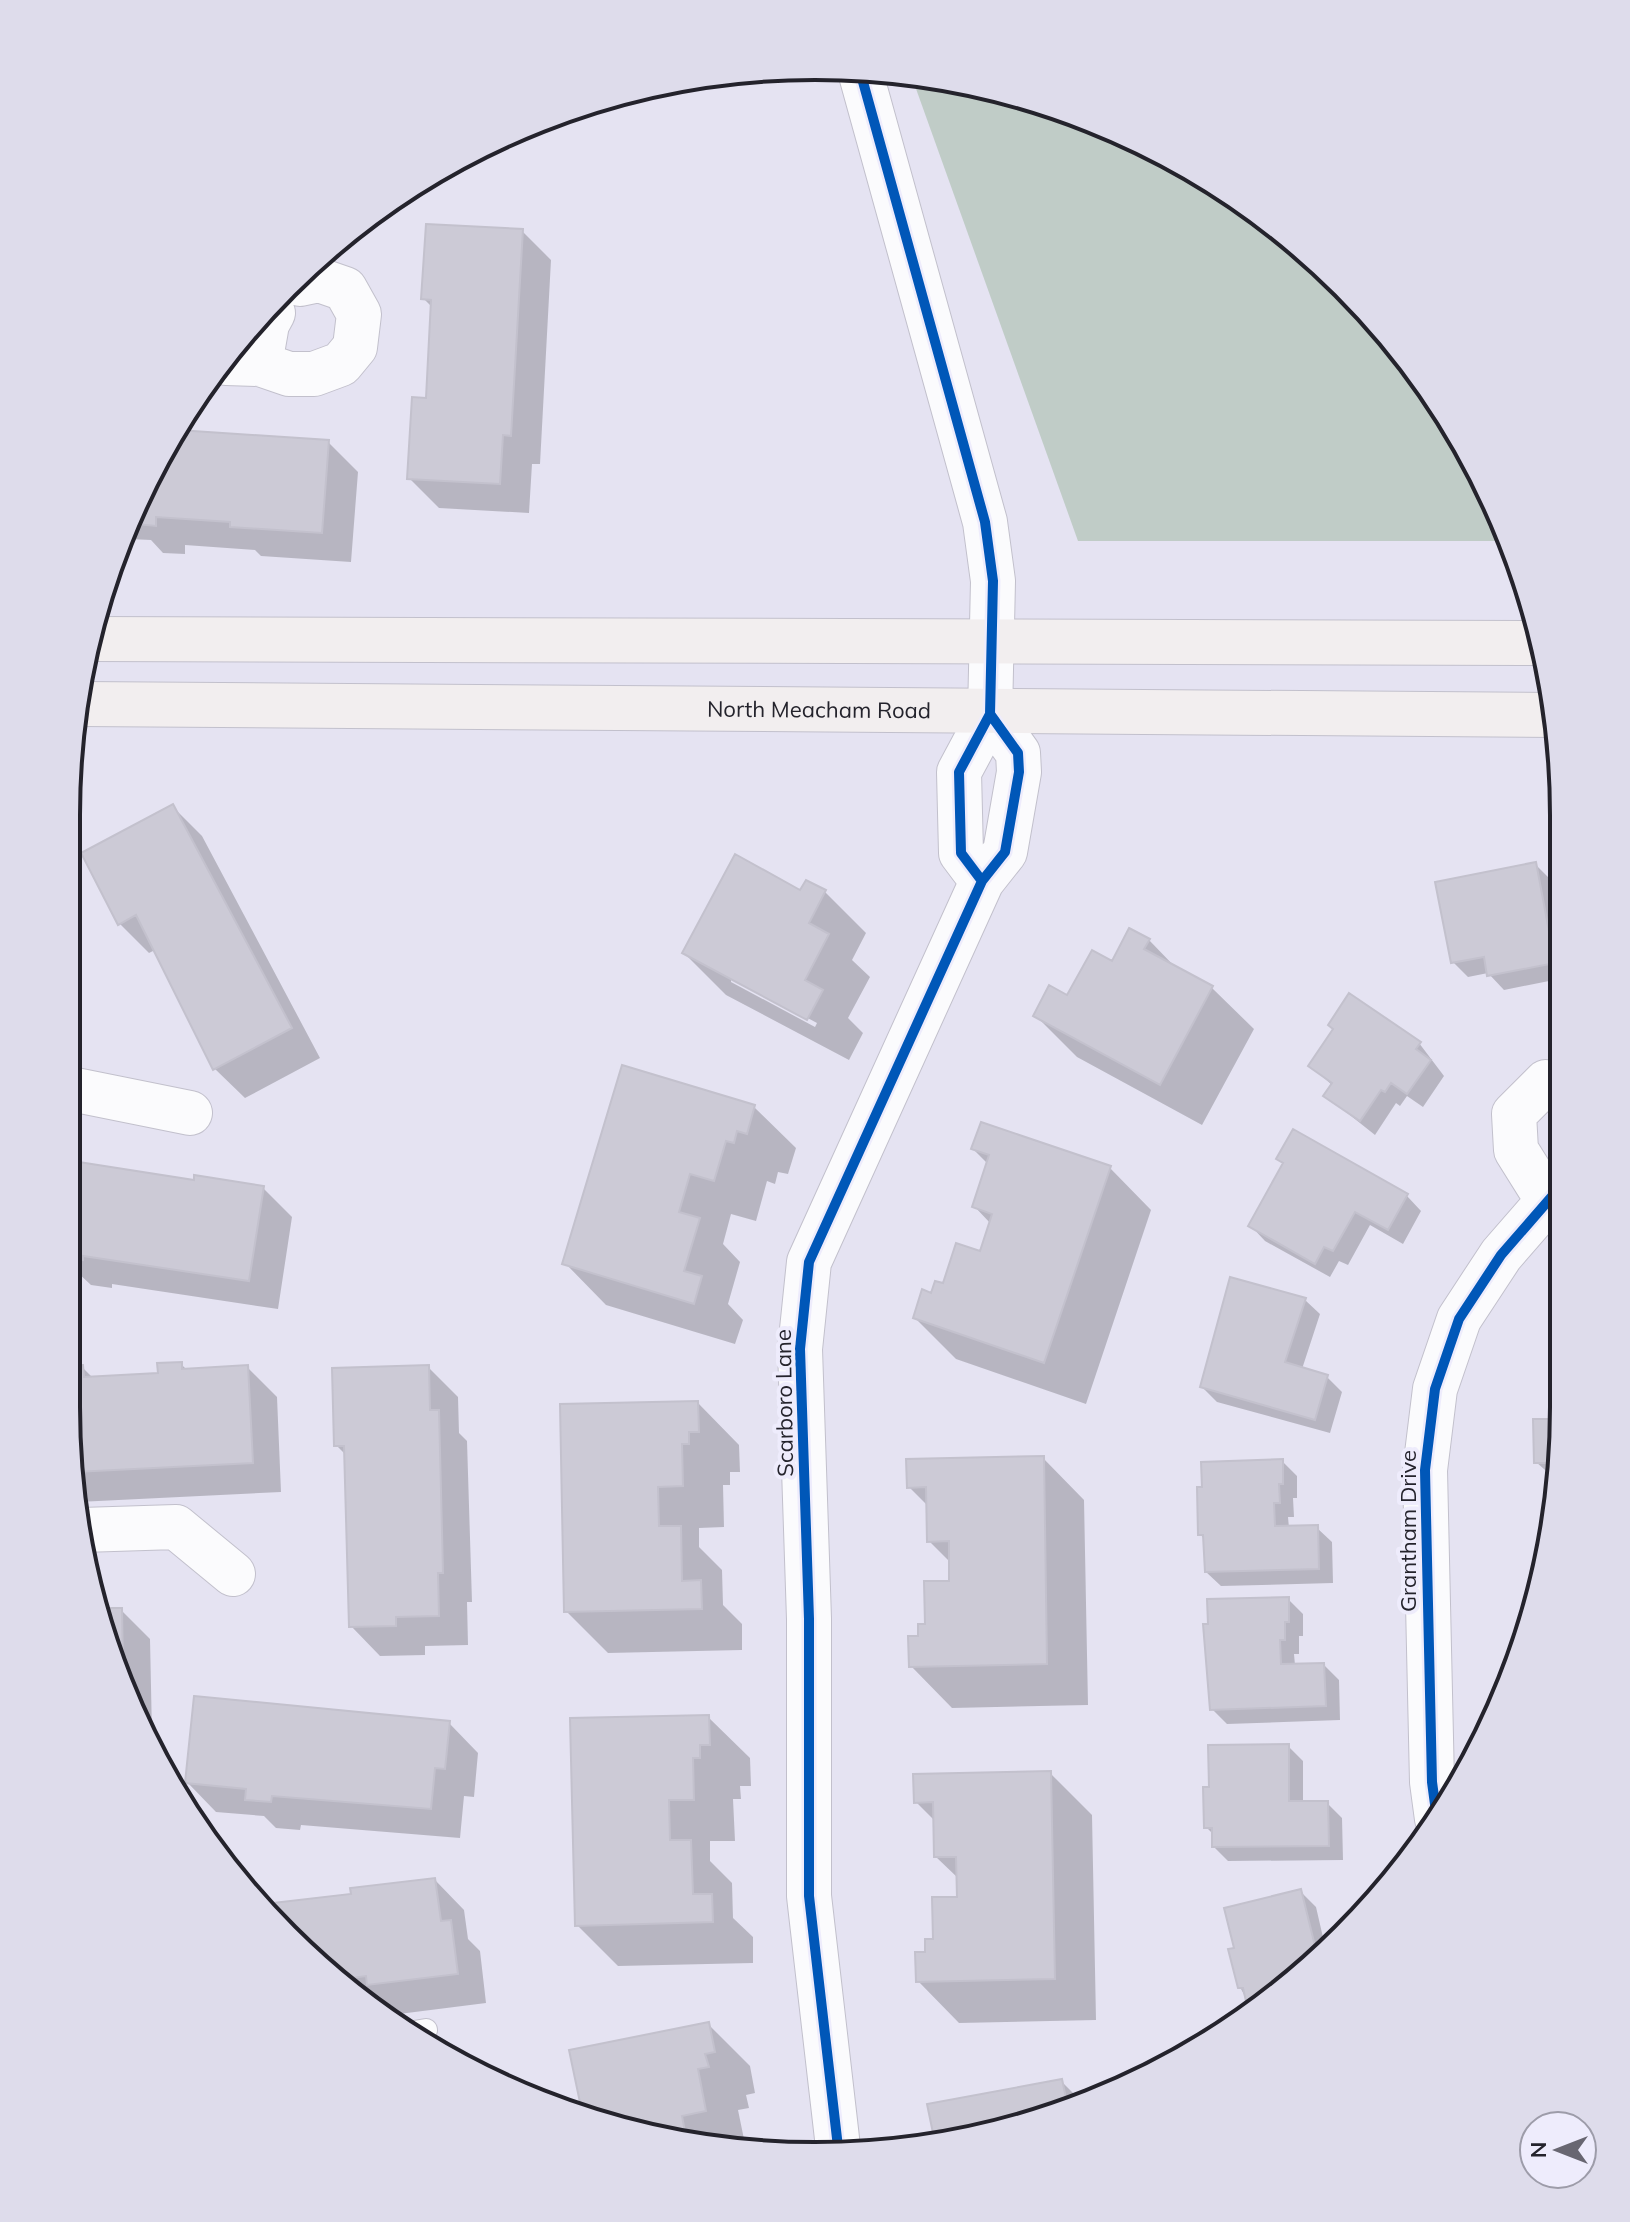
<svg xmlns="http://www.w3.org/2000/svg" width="1630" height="2222" font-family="Mulish,sans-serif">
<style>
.green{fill:#c0ccc7}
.shadow{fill:#0003;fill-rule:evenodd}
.building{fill:#cccad6;stroke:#c3c1cd;stroke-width:2}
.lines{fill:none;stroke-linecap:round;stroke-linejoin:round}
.service-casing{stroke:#c2c0cc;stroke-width:24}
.minor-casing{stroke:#c2c0cc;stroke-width:46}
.secondary-casing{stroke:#c2c0cc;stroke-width:46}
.service{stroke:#fbfbfd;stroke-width:22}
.minor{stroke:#fbfbfd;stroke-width:44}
.secondary{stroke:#f2eeef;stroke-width:44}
.cycleway-casing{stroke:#eeecfc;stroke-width:15}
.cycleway{stroke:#0057b8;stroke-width:10}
.labels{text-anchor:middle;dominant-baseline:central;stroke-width:8;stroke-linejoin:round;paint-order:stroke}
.street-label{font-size:22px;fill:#24232c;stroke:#eeecfc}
.rim{fill:none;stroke:#24232c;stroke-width:4}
</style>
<rect width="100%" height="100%" fill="#e5e3f2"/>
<!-- green -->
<path class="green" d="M910,72L1055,106L1189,166L1308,252L1409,359L1507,528L1510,541H1078Z"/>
<!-- shadow -->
<path class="shadow" d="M522,231L551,260L540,464H532L529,513L439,508L409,478L428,400L433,308L423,298Z
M177,432L328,442L358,472L351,562L261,556L255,550L185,545V554L163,553L151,540L129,539Z
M173,807L202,836L320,1058L245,1098L215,1069L155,950L149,953L120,924Z
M1535,864L1550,879L1559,924V979L1504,990L1488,973L1468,977L1453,962Z
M801,892H825L866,933L852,960L870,977L848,1018L863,1033L849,1060L726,995L684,953ZM731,977L817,1023L815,1027L731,982Z
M1149,940L1177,969L1212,988L1254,1029L1202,1125L1077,1057L1035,1015L1068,998Z
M1419,1043L1444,1076L1423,1107L1407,1096L1400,1106L1396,1103L1375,1135L1326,1096L1333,1086L1311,1066Z
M754,1107L796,1148L788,1174L778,1172L775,1184L767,1181L756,1221L731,1214L723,1244L740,1262L728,1304L743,1320L735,1344L606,1305L565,1263Z
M973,1149L1110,1168L1151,1210L1086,1404L956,1359L915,1318L932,1295L981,1254L991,1224L974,1206L988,1164Z
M1278,1158L1407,1196L1421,1211L1403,1244L1370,1225L1348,1265L1339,1261L1330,1277L1265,1241L1251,1226L1285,1165Z
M66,1162L195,1182L263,1188L292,1217L278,1309L112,1284V1288L91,1285L76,1271L66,1269Z
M1305,1300L1320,1314L1302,1369L1327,1377L1342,1392L1330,1433L1217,1402L1202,1387Z
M181,1364L187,1370L247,1367L277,1397L281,1492L78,1502L66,1407L82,1367L93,1378L160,1375Z
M428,1367L458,1397L459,1433L467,1441L472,1602H467L468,1645L425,1646V1655L380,1656L351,1626L346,1455L336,1445Z
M698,1403L739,1445L740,1472H730V1485H723L724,1527L699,1528V1547L722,1570L723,1605L742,1624V1650L608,1653L566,1611Z
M1535,1421H1562V1456L1554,1507L1553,1477L1536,1462Z
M1043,1458L1084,1500L1088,1705L952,1708L911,1666L920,1638L951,1583V1563L929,1541L928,1506L909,1487Z
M1282,1461L1297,1476V1498H1293L1294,1517H1288L1289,1528H1317L1332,1542L1333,1583L1221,1586L1206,1572L1205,1540L1200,1534Z
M1288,1599L1303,1614V1636H1299V1654H1294L1295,1665H1324L1339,1680L1340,1720L1227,1724L1212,1709L1210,1626Z
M96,1610H121L150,1639L152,1734Z
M708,1717L750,1758L751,1786H740L741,1799H733L735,1841H710V1861L732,1883L733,1918L753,1937V1963L618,1966L577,1925Z
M449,1723L478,1753L474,1797L464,1796L460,1838L301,1825L300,1830L276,1828L264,1816L216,1812L187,1782Z
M1288,1746L1303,1761V1803H1327L1342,1818L1343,1860L1228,1861L1214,1847V1835L1206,1827L1211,1789Z
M1050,1773L1092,1815L1096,2020L959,2023L918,1981L928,1954L959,1899L958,1878L936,1857V1822L916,1802Z
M435,1880L464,1910L468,1939L480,1951L486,2003L399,2014L391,2005L376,2007L321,1970L265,1906L353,1896Z
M1301,1892L1316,1907L1325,1946L1332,1945L1271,2001L1253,2012L1240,1987Z
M709,2025L750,2066L755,2093L746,2095L749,2108L738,2110L745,2144L669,2142L584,2113L572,2051Z
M1061,2081L1084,2104L944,2141L934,2132Z"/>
<!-- building -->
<path class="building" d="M426,224L523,229L511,436L503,435L500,484L407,479L412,397L426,398L431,300L421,299Z
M178,430L329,440L322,533L230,527V522L156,517V526L135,524Z
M173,804L292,1028L213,1070L136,915L118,925L81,853Z
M735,854L800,890L806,880L826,890L809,923L829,934L805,980L823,990L807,1020L682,953Z
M1536,862L1555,963L1487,976L1484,957L1451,963L1435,882Z
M1129,928L1150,939L1144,949L1213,986L1160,1085L1033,1016L1049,985L1067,995L1092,950L1112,961Z
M1349,993L1421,1042L1416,1049L1431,1060L1407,1094L1391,1083L1385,1092L1381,1090L1360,1121L1323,1096L1332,1083L1308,1066L1333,1029L1328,1025Z
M622,1065L755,1105L747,1134L737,1131L734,1143L726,1141L714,1181L690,1174L679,1212L700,1218L684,1271L702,1276L694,1304L562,1264Z
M981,1122L1111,1166L1044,1363L913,1318L922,1289L931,1293L935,1281L943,1283L956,1243L980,1251L992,1214L972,1207L989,1155L971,1149Z
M1293,1129L1408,1194L1388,1230L1355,1212L1333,1251L1324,1247L1315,1264L1248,1226L1283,1163L1276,1159Z
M66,1160L194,1180V1175L264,1186L249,1281L83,1256V1260L66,1257Z
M1230,1277L1306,1298L1285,1362L1328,1375L1315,1420L1200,1387Z
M182,1362V1369L248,1365L253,1463L75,1472L66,1407V1366L83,1365L84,1377L158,1373L157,1363Z
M429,1365L430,1410H439L443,1573H438L439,1616L396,1617V1626L349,1627L344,1446H334L332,1368Z
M698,1401L699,1432H689V1444H682L683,1486L658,1487L659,1526H681L682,1581L701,1580L702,1609L564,1612L560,1404Z
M1533,1419H1562V1456L1552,1518L1551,1463H1534Z
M1044,1456L1047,1664L909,1667L908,1636H918V1624H925L924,1581H949V1541L927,1542L926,1487L907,1488L906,1459Z
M1283,1459V1484H1279L1280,1503H1274L1275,1526L1318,1525L1319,1569L1205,1572L1203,1535H1198L1197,1487H1202L1201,1462Z
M1289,1597V1622H1285V1640H1280L1281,1664L1324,1663L1326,1706L1210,1710L1203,1624H1208L1207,1599Z
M95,1608H122L123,1670Z
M194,1696L450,1721L445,1769L435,1768L431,1809L272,1796L271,1802L245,1800L246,1789L185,1783Z
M709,1715L710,1745H700V1758H693L694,1800H669L670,1840H691L693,1894H712L713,1922L575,1926L570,1718Z
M1289,1744V1801H1328L1329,1846L1212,1847V1828H1204L1203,1787H1209L1208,1745Z
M1051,1771L1055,1979L916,1982L915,1952H925V1939H933L932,1897H957L956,1857H934L933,1802L914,1803L913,1774Z
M435,1878L441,1921L451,1920L458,1974L367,1985L366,1976L335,1980L321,1970L264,1904L351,1894L350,1888Z
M1301,1889L1315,1946L1334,1942L1271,2001L1248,2010L1243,1988H1238L1228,1949L1234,1948L1224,1908Z
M709,2022L715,2052L705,2054L709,2067L698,2069L706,2111L682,2116L687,2142H669L582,2112L569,2050Z
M1062,2079L1068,2108L953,2139L951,2129L933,2133L927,2104Z"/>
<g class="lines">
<!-- service casing -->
<g class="service-casing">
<path id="service" d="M414,2032L426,2030"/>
</g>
<!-- minor casing -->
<g class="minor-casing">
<path id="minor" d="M860,71L985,522L993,581L990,714L959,772L961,853L982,881
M226,363L260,364L289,374H314L341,364L355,347L359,314L345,289L319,280L300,284
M260,364L267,324L273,313
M66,1088L190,1113
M1546,1198L1516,1150L1514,1114L1546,1082L1560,1085
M82,1530L176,1527L233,1574
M1437,1819L1432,1782L1425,1470L1435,1389L1459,1319L1501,1255L1561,1186
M838,2147L809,1896V1619L800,1349L809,1262L982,881L1005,852L1019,772L1018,753L990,714"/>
</g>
<!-- secondary casing -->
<g class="secondary-casing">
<g id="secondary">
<path d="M89,639L1538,643"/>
<path id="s1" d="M81,704L1557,715"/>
</g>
</g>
<!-- service -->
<use href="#service" class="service"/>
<!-- minor -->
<use href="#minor" class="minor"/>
<!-- secondary -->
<use href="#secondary" class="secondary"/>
<!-- cycleway casing -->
<g class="cycleway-casing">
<path id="cycleway" d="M860,71L985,522L993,581L990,714L959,772L961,853L982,881
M1437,1819L1432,1782L1425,1470L1435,1389L1459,1319L1501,1255L1561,1186
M838,2147L809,1896V1619L800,1349L809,1262L982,881L1005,852L1019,772L1018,753L990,714"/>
</g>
<!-- cycleway -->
<use href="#cycleway" class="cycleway"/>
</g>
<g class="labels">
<!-- street labels -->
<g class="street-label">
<text stroke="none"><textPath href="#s1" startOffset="738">North Meacham Road</textPath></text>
<text transform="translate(784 1403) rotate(-91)">Scarboro Lane</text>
<text transform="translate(1408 1531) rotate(-90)">Grantham Drive</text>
</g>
</g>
<!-- crop -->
<path d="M0 0H1630V2222H0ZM815 80H815A735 735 0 0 1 1550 815V1407A735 735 0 0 1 815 2142H815A735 735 0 0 1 80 1407V815A735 735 0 0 1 815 80Z" fill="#dedceb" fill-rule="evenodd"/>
<path class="rim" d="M815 80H815A735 735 0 0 1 1550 815V1407A735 735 0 0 1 815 2142H815A735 735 0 0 1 80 1407V815A735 735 0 0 1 815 80Z"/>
<!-- north arrow -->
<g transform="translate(1558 2150) rotate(270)"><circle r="38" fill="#eeecfc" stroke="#9d9ca9" stroke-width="2"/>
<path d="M0-6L14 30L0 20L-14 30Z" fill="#686671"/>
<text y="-12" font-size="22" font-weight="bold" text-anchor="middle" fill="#24232c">N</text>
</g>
</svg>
